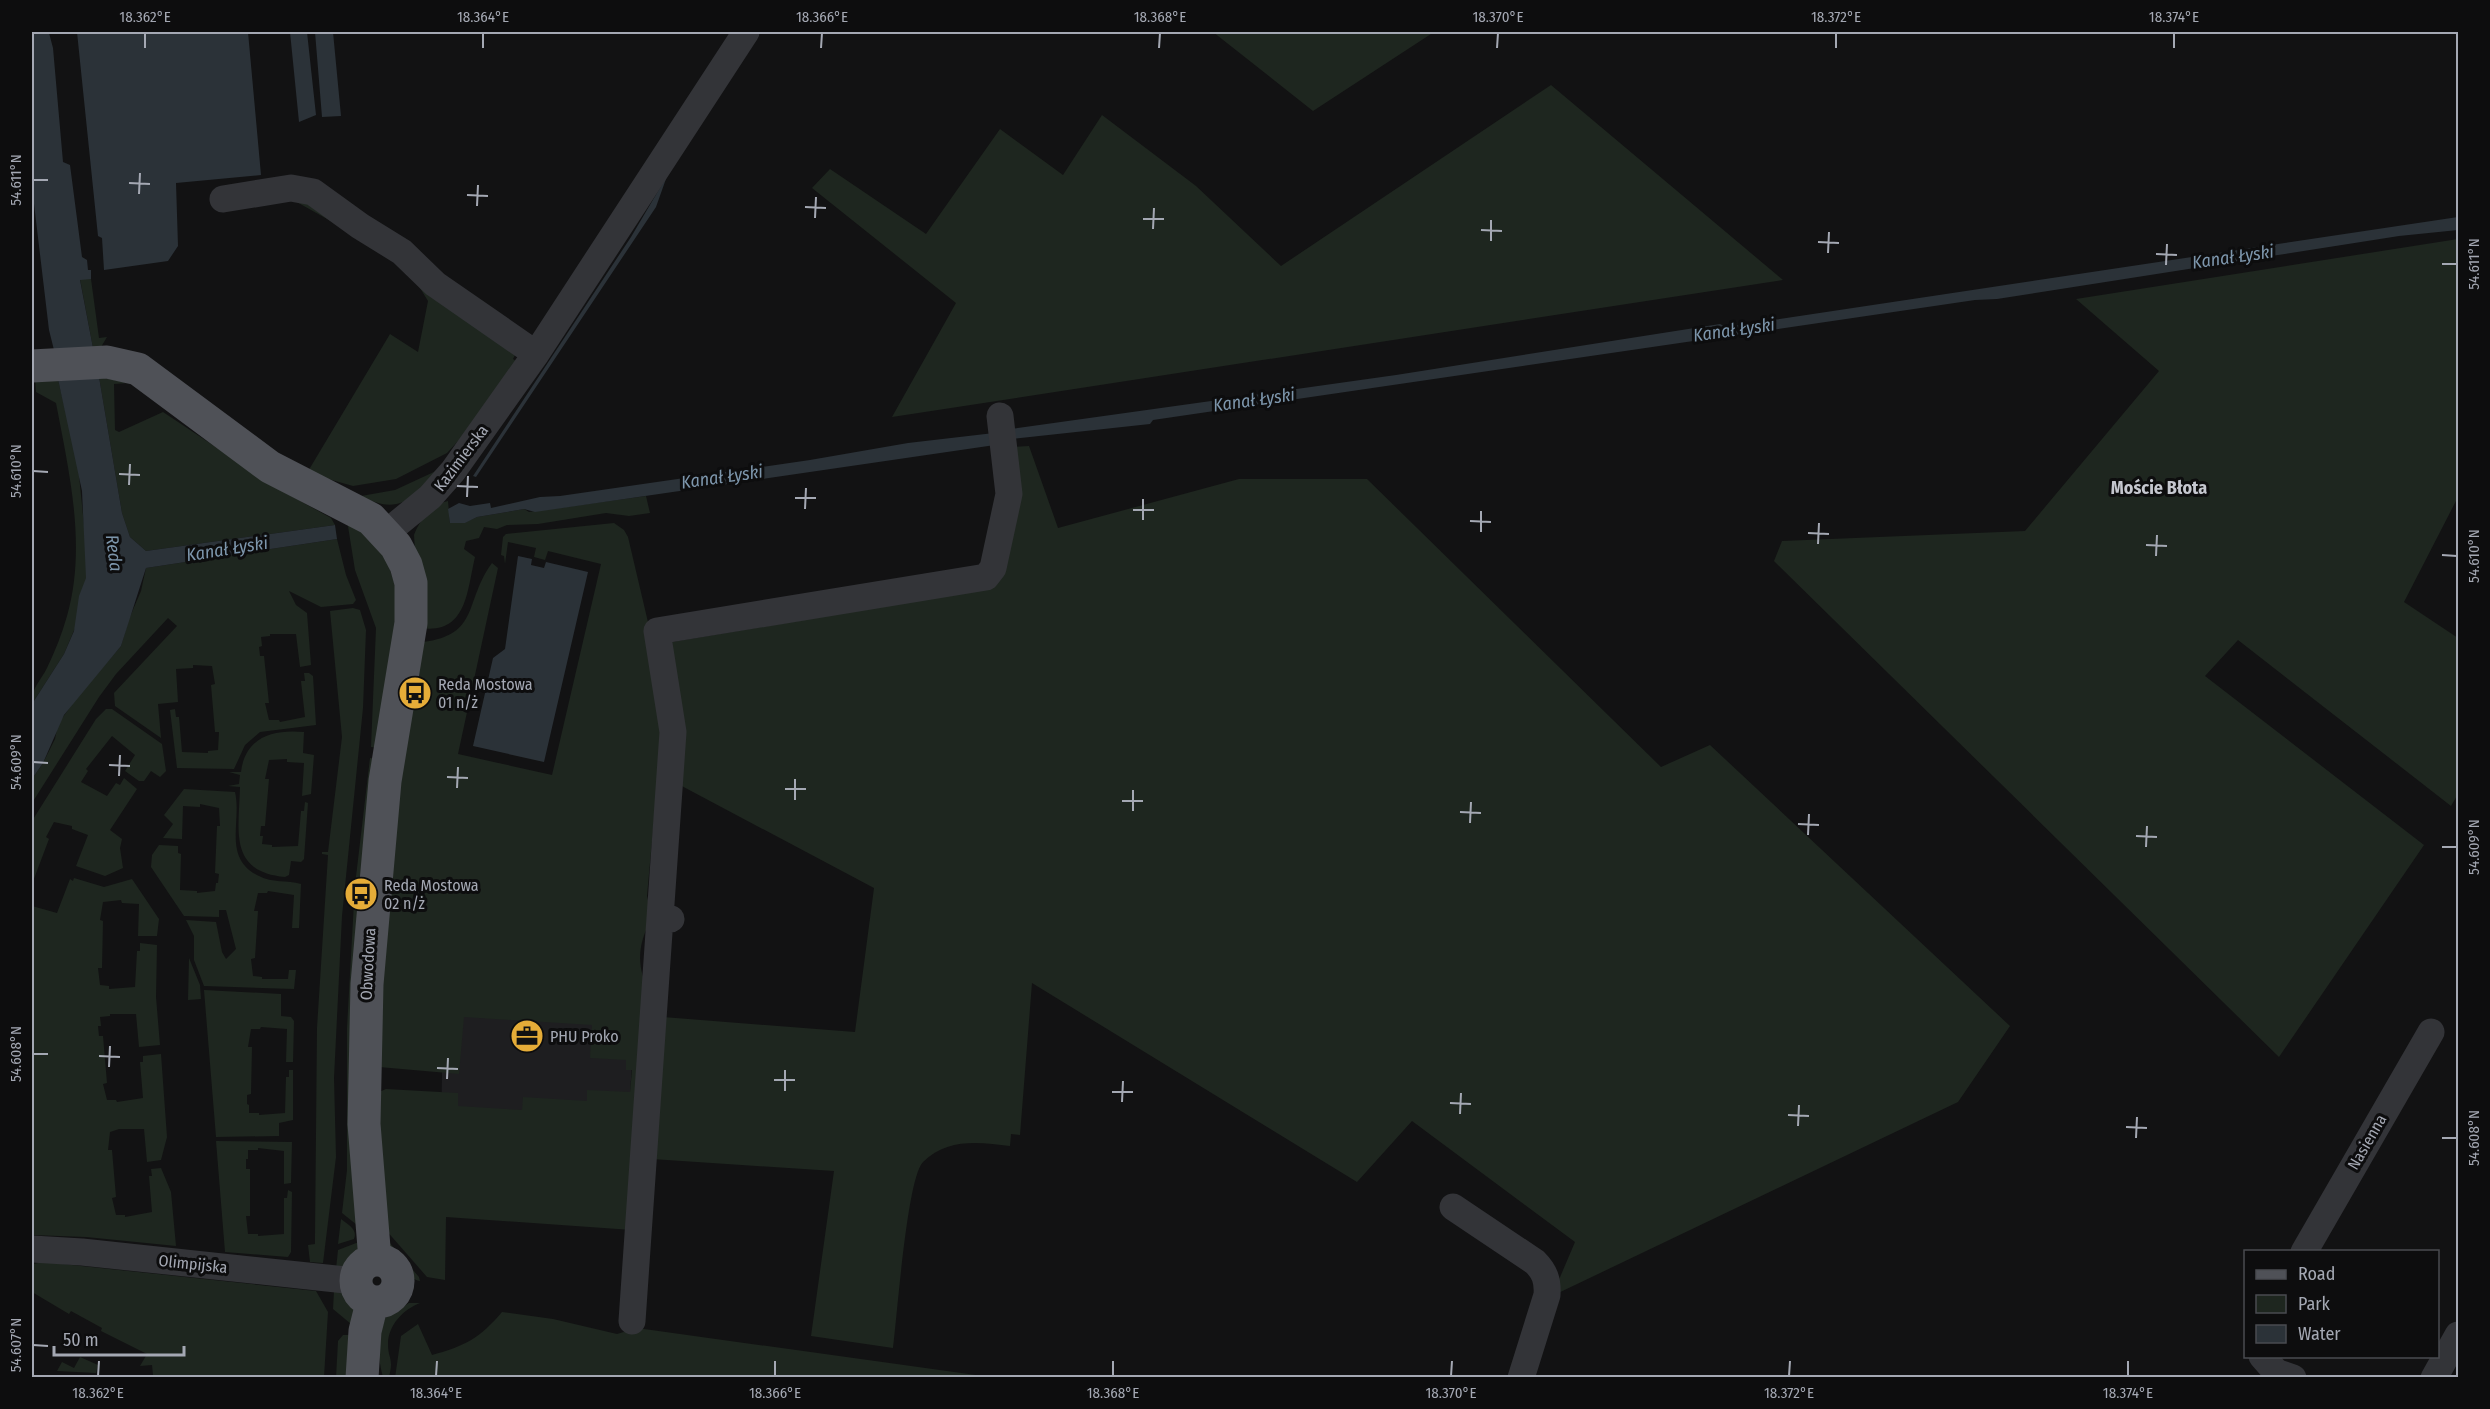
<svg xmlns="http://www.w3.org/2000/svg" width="2490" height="1409" font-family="'Fira Sans Condensed',sans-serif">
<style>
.built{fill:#1e1e20}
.green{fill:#1e261f}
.water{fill:#2b3238}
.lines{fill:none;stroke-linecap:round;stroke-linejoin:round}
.minor{stroke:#333438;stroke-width:27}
.major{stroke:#4f5157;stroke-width:33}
.ticks{fill:none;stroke:#a4a8b3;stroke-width:2}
.labels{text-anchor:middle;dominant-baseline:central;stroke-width:6;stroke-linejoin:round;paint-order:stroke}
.street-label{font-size:16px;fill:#a4a8b3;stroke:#0d0d0e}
.poi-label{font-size:16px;fill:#a4a8b3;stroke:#0d0d0e;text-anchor:start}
.water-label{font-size:18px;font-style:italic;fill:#7d96ac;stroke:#0d0d0e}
.neighbourhood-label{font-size:18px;font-weight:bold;fill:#c5c7cf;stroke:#0d0d0e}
.neatline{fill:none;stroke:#a4a8b3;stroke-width:2}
.ticks-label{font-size:15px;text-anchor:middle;fill:#a4a8b3}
</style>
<rect width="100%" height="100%" fill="#121213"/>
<!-- built -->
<path class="built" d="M443,1001L635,1015L626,1158L441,1144Z"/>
<!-- green -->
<path class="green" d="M1213,32H1434L1313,111Z
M1551,85L1783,280L892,417L956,303L812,188L830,169L926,234L1000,129L1063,175L1102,115L1196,186L1281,266Z
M289,192L313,197L405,260L442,295L504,335L516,353L513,359L516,361L503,381L506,383L486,412L482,411L470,428L447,453L396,479L353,486L307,473L390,334L418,352L428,301L404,262L286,196L275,198L272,202L269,200L273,195Z
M2458,239V497L2404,602L2458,638V794L2451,806L2238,640L2205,676L2424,845L2279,1057L1774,561L1782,541L2025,531L2159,371L2076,299Z
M80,279H91L99,338L107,337L101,347L93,348Z
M99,377L129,383L114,384L115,430L119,432L163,412L282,491L331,518L335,525L146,551L130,537L122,513Z
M35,379H58L78,465L84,525L103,562L64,654L32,704C31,688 40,682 47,668C55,651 62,634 67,616C87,546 69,472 56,403L36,392Z
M1029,446L1058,528L1239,479H1367L1661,767L1710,745L2010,1026L1958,1102L1552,1296L1575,1242L1412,1121L1357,1182L1032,983L1020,1135L1011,1134L1010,1146C979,1142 947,1138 923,1162C907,1178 897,1318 893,1348L811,1336L834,1171L652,1159L663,1017L855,1032L874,888L678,784L672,642L982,590L1011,447Z
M436,471L443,473C411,496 401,517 361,496L395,490Z
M646,496L650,513L629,516L606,513L538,524L507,525L497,529L484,527L479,538L466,541L464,549L475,557C467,591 467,635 420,628L414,535C419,521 432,504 448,501L450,523H464L477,517L524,509L529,512Z
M347,520L371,538L388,563L399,598L380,748L371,747L376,628L355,570Z
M614,523L624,530L628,537L651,635L664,709L647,896L652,917C637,946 636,965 650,995L632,1230L446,1217L445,1280L427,1277L385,1229L377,1093L386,1089L458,1093V1106L522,1110L523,1097L587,1101V1090L630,1092L632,1070H626V1060L590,1058L592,1025L464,1017L459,1074L379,1067L384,876L423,642C480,635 464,601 492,563L498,568L458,754L552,775L601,564L548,551L545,560L534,557L536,548L508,542L505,564L504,556L501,555L503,537L506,534Z
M337,539L346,575L356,600L353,604L321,607L289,591L296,605L307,613L311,665L300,667L296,634H270V636L261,637L262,646L259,647L260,656H264L269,703H265L269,720H279L280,722L305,717L301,681H305L304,673H309L313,676L316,725L260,732L245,745L234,769L177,768L170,710L175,709L176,717H179L182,752L208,753V751L218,750L219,732H215L211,685L215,684L212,666L193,665V668L176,669L178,702L158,704L161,738L115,706L114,693L177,626L168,618L116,674L99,697L32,803V779L43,763L55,739L58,724L78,696L121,646L129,619L141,591L146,568Z
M353,608L360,610L366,630L363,708L342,916L334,1078L336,1157L323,1263L310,1262L308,1245L315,1244V1236L317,1028L328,855L322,854V852H328L342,737L330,611Z
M106,709H112L162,744L166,771L160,777L151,771L144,781H139L125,771L135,755L112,736L86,769L88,771L81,782L107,796L116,783L120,785L124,778L137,789L110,830L122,839L120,848L123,868L105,876L76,866L88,835L72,829V826L54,822L46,837L49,839L32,884V821L96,719Z
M304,732L303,753L314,755L311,794L302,796L304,763L287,762V759L269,760L265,779H269L265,826H261L260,836H263L262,844L272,845V847L298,846L301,811H304L305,802L308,803L304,859L301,862L291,861L289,875L285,877C228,872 239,830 240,787L228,786L239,784L240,775L229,772H241C245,737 273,729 304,732Z
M370,758L379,759L365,886L355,885Z
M184,789L235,792C242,822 222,858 259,876C272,883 287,880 301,884L299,928H292L294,895L268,891L267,893H258L254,911H258L255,958L251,959L253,976L262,977V979H288L289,970H296L294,989L204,986L194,960V936L186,920L216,922L222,952L226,959L236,949L226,910H219V917L184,916L151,867L152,855L159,845L178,846V853L181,854L180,890L197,891V893L215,891L216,883H218L219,874L215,873L217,826H220L219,808L200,804V807L183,806L182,839L163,838L173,824L164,815Z
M74,878L104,887L132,879L159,919L157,936H138L139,904L122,903L121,900L103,902L100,920L103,921L102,968H98L100,985L109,986V989L135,987L137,951H140V943L157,945L156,997L160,1045L139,1047L136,1014H110V1016L100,1017L101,1026H98L99,1036H103L107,1083L103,1084L107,1100H116L117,1102L143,1098L140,1062H143V1056L161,1054L167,1137L161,1160L147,1162L144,1129H119L110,1132L108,1150H112L116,1197L112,1198L116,1215H125V1217L152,1212L149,1176H152L151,1169L161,1168L171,1192L176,1246L86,1237L32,1235V902V906L57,913L70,879L73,881Z
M354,902H364L362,1229L342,1213L347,1170V1028Z
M189,958L200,985L201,999L188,1000Z
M204,990L281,994V1016L291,1017L294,1021L293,1062H286L287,1029L261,1027L260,1029H251L248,1047H252L251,1094L247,1095V1104L249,1105V1113H259V1115L285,1113L286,1077H289V1070H293V1120L279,1123V1136L216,1137Z
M216,1141L292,1142L291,1183L284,1184V1151L258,1148V1150H248V1159H246V1169H250V1216H246L248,1234H258V1236L284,1234V1198H287L288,1190L292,1192L291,1252L288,1257L225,1252Z
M341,1219C348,1225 358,1229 354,1239L338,1244Z
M364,1240C359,1257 355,1268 336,1269L338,1250Z
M389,1242L419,1277L420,1281C404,1278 391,1257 389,1242Z
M44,1262L316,1291L328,1312L324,1377H146L153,1375L152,1365L140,1366L147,1354L101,1331L102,1328L71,1311L69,1314L32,1292V1264Z
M334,1291L350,1293L356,1302L351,1324L333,1309Z
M409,1303H420C404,1309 388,1325 388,1344C388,1359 394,1358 389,1377H383C377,1356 378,1339 385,1318Z
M502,1312L553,1319L617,1334L637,1328L990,1377L395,1378L401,1336L418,1324L432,1355C465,1346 480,1338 502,1312Z
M343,1335H355L349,1377L336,1378L338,1341Z
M80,1357L98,1365L96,1373L57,1371L62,1362L74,1368Z"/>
<!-- water -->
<path class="water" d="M32,32H52L49,33L53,48L63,162L70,165L82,257L87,260L88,270H91V279L80,280L93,348L54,350L49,330L32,187Z
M77,32H248L261,175L176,183L178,246L168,261L104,270L102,238L98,236Z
M290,32H307L316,115L299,122Z
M315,32H333L341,116L322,117Z
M667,176L656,207L476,477L473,476L631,237Z
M2458,217V230L2399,236L1997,299L1975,300L1730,336L1721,340L1707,339L1153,420L1150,424L1012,439L1011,429L1396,375L1720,324L1726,327Z
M99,377L122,513L130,537L146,551L335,525L337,539L146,568L121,646L64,715L43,763L32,779V704L64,654L74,631L79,596L86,578L82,491L58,379Z
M994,433L995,445L535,512L524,509L477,517L465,523H450L448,509L459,503L470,506L490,503L491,508L540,497L560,496L810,460L908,443Z
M518,556L532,559L531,565L544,568L546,562L588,572L544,762L473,746L493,658L505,649Z"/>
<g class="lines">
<!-- minor -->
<path class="minor" d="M223,199L291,188L313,192L360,226L402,252L435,284L536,354
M386,533L430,497L453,471L536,354L746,32
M660,918L673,732L657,631L986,577L993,568L1009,494L1000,416
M1453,1207L1535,1262C1545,1272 1548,1281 1547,1295L1521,1378
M32,1249L82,1252L355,1281
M2304,1252L2431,1032
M632,1321L660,918L671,919
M2262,1356L2276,1372L2293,1378
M2434,1378L2458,1335"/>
<!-- major -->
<path class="major" d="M32,366L107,362L138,369L270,467L371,519L396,546L406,565L411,583V623L385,781L367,984L364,1124L375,1260
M356 1281a21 21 0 1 1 42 0a21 21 0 1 1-42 0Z
M362,1378L365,1331L372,1303"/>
</g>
<!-- ticks -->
<path class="ticks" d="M145,48V33M483,48V33M821,48L822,33M1159,48L1160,33M1497,48L1498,33M1836,48V33M2174,48V33M33,180H48M129,183L150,184M139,194L140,173M467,195L488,196M477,206L478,185M805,207L826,208M815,218L816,197M1143,219H1164M1153,229L1154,208M1481,230L1502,231M1491,241V220M1818,242L1839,243M1828,253L1829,232M2156,254L2177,255M2442,264H2457M2166,265L2167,244M33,471L48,472M119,474L140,475M129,485L130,464M457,486L478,487M467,497L468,476M795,498H816M805,509L806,488M1133,510H1154M1143,520V499M1470,521L1491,522M1481,532V511M1808,533L1829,534M1818,544L1819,523M2146,545L2167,546M2442,555L2457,556M2156,556L2157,535M33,762L48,763M109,765L130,766M119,776L120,755M447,777L468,778M457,788L458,767M785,789H806M795,800V779M1122,801H1143M1133,811V790M1460,812L1481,813M1470,823L1471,802M1798,824L1819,825M1808,835L1809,814M2136,836L2157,837M2146,847L2147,826M2442,847H2457M33,1054H48M99,1056L120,1057M109,1067L110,1046M437,1068L458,1069M447,1079L448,1058M774,1080H795M785,1091V1070M1112,1092H1133M1122,1102L1123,1081M1450,1103L1471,1104M1460,1114L1461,1093M1788,1115L1809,1116M1798,1126L1799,1105M2126,1127L2147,1128M2136,1138L2137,1117M2442,1138H2457M33,1345L48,1346M98,1376L99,1361M436,1376L437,1361M775,1376V1361M1113,1376V1361M1451,1376L1452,1361M1789,1376L1790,1361M2128,1376V1361"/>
<!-- icons -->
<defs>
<g id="bus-disc" transform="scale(1.725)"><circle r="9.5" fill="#e5ac38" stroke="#0d0d0e"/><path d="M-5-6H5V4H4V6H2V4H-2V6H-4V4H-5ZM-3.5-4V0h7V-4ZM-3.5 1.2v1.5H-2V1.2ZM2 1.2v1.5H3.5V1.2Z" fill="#111"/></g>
<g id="office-disc" transform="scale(1.725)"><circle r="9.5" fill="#e5ac38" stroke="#0d0d0e"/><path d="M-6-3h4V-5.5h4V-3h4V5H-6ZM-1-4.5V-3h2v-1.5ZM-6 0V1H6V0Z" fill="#111"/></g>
</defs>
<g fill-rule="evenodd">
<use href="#bus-disc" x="415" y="693"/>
<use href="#bus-disc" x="361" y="894"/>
<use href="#office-disc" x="527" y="1036"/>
</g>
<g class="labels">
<!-- street labels -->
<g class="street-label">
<text transform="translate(461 458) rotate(-53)">Kazimierska</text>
<text transform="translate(368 964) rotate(-87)">Obwodowa</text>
<text transform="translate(2367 1142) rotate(-60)">Nasienna</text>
<text transform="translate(193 1264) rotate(6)">Olimpijska</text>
</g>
<!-- poi labels -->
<g class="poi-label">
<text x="438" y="684">Reda Mostowa<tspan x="438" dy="18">01 n/ż</tspan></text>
<text x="384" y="885">Reda Mostowa<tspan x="384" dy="18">02 n/ż</tspan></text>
<text x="550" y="1036">PHU Proko</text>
</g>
<!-- water labels -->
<g class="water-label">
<text transform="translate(2233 257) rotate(-8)">Kanał Łyski</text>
<text transform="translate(1734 330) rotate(-8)">Kanał Łyski</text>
<text transform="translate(1254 400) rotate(-8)">Kanał Łyski</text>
<text transform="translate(722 477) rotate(-8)">Kanał Łyski</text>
<text transform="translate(227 549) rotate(-9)">Kanał Łyski</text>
<text transform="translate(114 553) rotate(83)">Reda</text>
</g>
<!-- neighbourhood labels -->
<g class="neighbourhood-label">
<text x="2159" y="488">Moście Błota</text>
</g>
</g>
<!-- border -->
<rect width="2490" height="1409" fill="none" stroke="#0d0d0e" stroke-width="66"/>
<!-- legend -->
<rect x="2244" y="1250" width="195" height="108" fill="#0d0d0e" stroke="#494b50" stroke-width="1.5"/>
<rect x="2256" y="1270" width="30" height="9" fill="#4f5157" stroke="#494b50" stroke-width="1.5"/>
<text x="2298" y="1280" font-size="18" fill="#a4a8b3">Road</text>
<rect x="2256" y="1295" width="30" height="18" fill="#1e261f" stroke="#494b50" stroke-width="1.5"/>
<text x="2298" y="1310" font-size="18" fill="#a4a8b3">Park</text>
<rect x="2256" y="1325" width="30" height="18" fill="#2b3238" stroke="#494b50" stroke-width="1.5"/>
<text x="2298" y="1340" font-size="18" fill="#a4a8b3">Water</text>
<!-- scale -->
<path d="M54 1346v9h130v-9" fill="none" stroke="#a4a8b3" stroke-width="3"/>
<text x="63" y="1346" font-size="18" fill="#a4a8b3" stroke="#0d0d0e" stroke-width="4.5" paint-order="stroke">50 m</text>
<rect x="33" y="33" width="2424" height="1343" class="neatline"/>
<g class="ticks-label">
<text x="145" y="22">18.362°E</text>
<text x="483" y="22">18.364°E</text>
<text x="822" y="22">18.366°E</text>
<text x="1160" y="22">18.368°E</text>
<text x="1498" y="22">18.370°E</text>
<text x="1836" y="22">18.372°E</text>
<text x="2174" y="22">18.374°E</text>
<text transform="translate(16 180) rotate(-90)" y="5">54.611°N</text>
<text transform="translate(2474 264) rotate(-90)" y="5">54.611°N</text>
<text transform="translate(16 471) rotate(-90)" y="5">54.610°N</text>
<text transform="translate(2474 556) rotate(-90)" y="5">54.610°N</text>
<text transform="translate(16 762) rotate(-90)" y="5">54.609°N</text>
<text transform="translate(2474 847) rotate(-90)" y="5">54.609°N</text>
<text transform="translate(16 1054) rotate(-90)" y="5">54.608°N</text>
<text transform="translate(2474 1138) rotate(-90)" y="5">54.608°N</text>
<text transform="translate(16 1345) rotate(-90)" y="5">54.607°N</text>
<text x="98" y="1398">18.362°E</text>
<text x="436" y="1398">18.364°E</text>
<text x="775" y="1398">18.366°E</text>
<text x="1113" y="1398">18.368°E</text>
<text x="1451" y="1398">18.370°E</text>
<text x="1789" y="1398">18.372°E</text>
<text x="2128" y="1398">18.374°E</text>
</g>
</svg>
